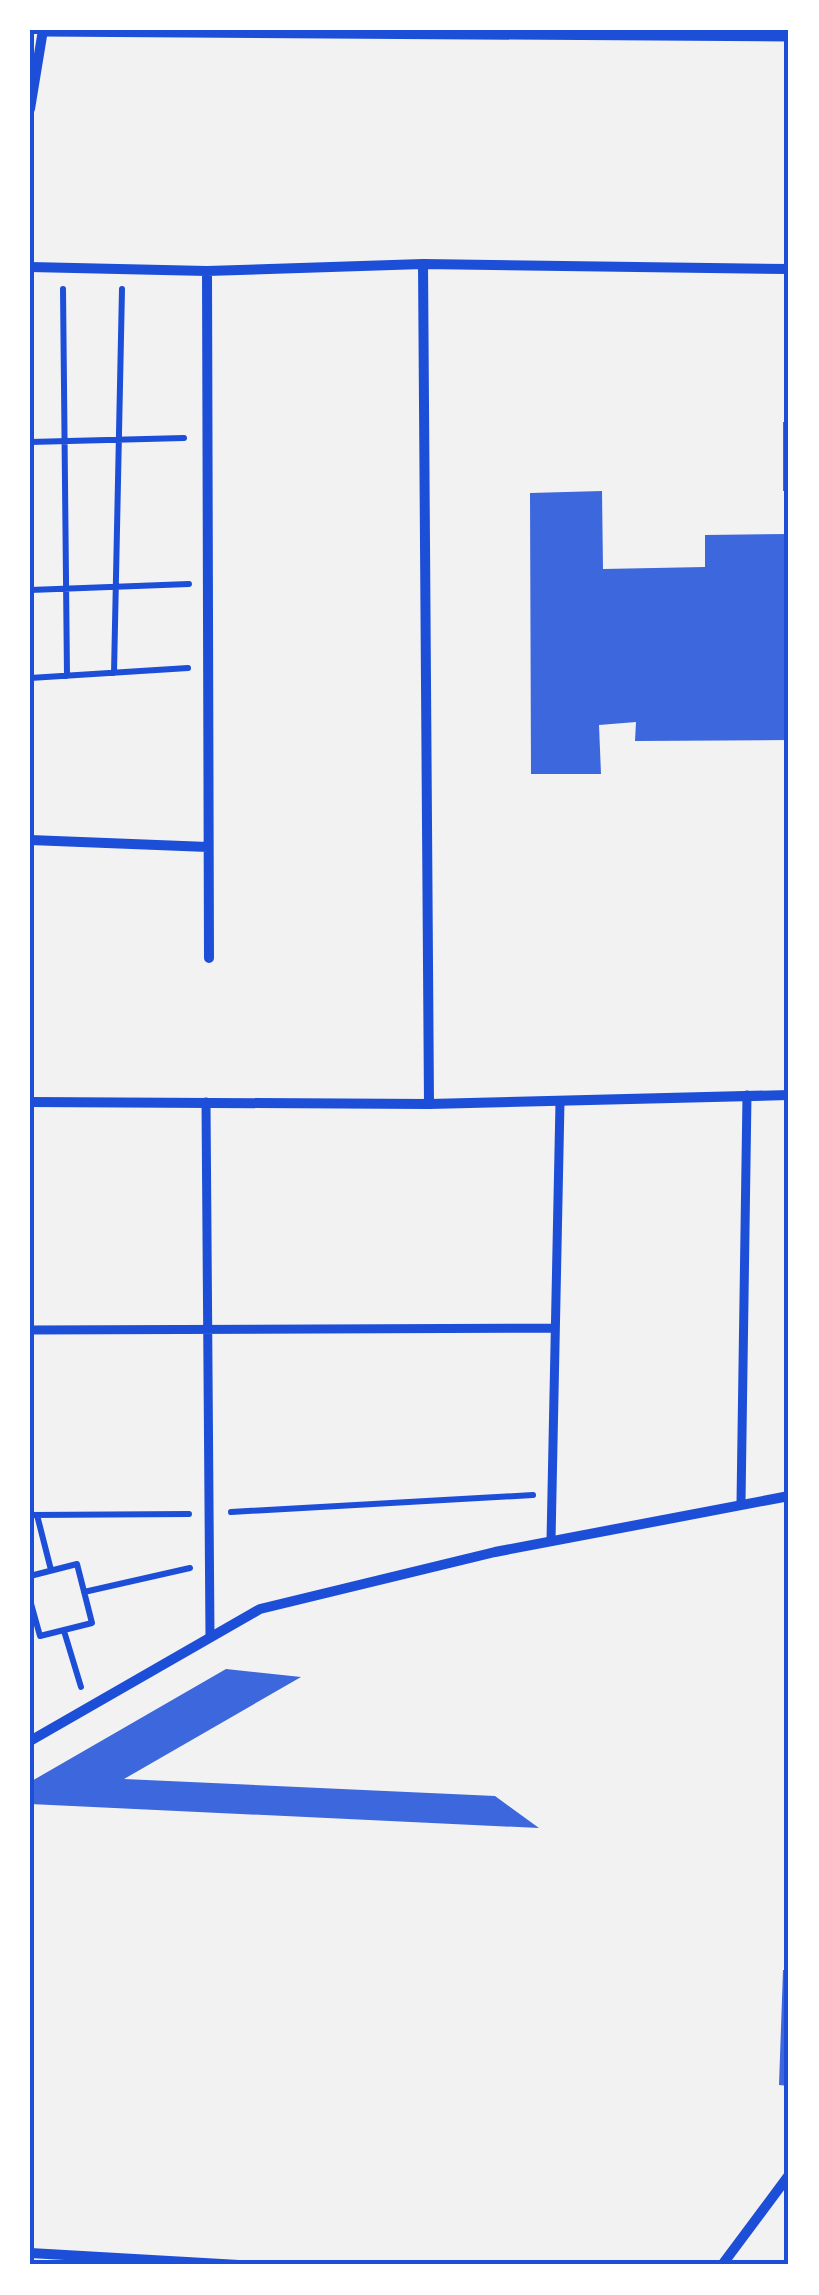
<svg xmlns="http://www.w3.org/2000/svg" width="819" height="2295" font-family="'Titillium Web',sans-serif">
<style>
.building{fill:#3d67dc}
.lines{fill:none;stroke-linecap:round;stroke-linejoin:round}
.path{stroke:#1d4ed8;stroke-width:6}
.pedestrian{stroke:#1d4ed8;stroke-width:9}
.minor{stroke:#1d4ed8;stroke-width:10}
.neatline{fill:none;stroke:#1d4ed8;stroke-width:4}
</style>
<rect width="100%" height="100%" fill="#f2f2f2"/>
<!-- building -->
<path class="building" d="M783,422H789V491H783Z
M602,491L603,569L705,567V535L789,534V740L635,741L636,722L599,725L601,774H531L530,493Z
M226,1669L301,1677L124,1779L495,1796L539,1828L30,1804V1782Z
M783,1970H789V2086L779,2085Z"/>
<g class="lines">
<!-- path -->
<path class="path" d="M63,289L67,676
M30,442L184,438
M30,590L189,584
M114,673L122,289
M30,678L188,668
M231,1512L533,1495
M30,1515L189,1514
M37,1515L51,1570
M30,1576L77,1564L92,1623L40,1636L30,1600
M84,1592L190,1568
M64,1631L81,1687"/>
<!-- pedestrian -->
<path class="pedestrian" d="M43,32L789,37
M206,1102L210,1637
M30,1330L554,1328
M741,1503L747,1095
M551,1541L560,1102"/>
<!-- minor -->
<path class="minor" d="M30,109L43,30
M423,264L429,1104
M30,267L207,271L423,264L789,269
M207,271L209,958
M30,840L208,847
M30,1102L429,1104L789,1095
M30,1741L260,1609L495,1552L789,1496
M30,2253L239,2265
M722,2265L789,2175"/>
</g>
<!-- border -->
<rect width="819" height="2295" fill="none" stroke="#ffffff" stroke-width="65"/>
<rect x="32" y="32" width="754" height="2230" class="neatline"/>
</svg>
